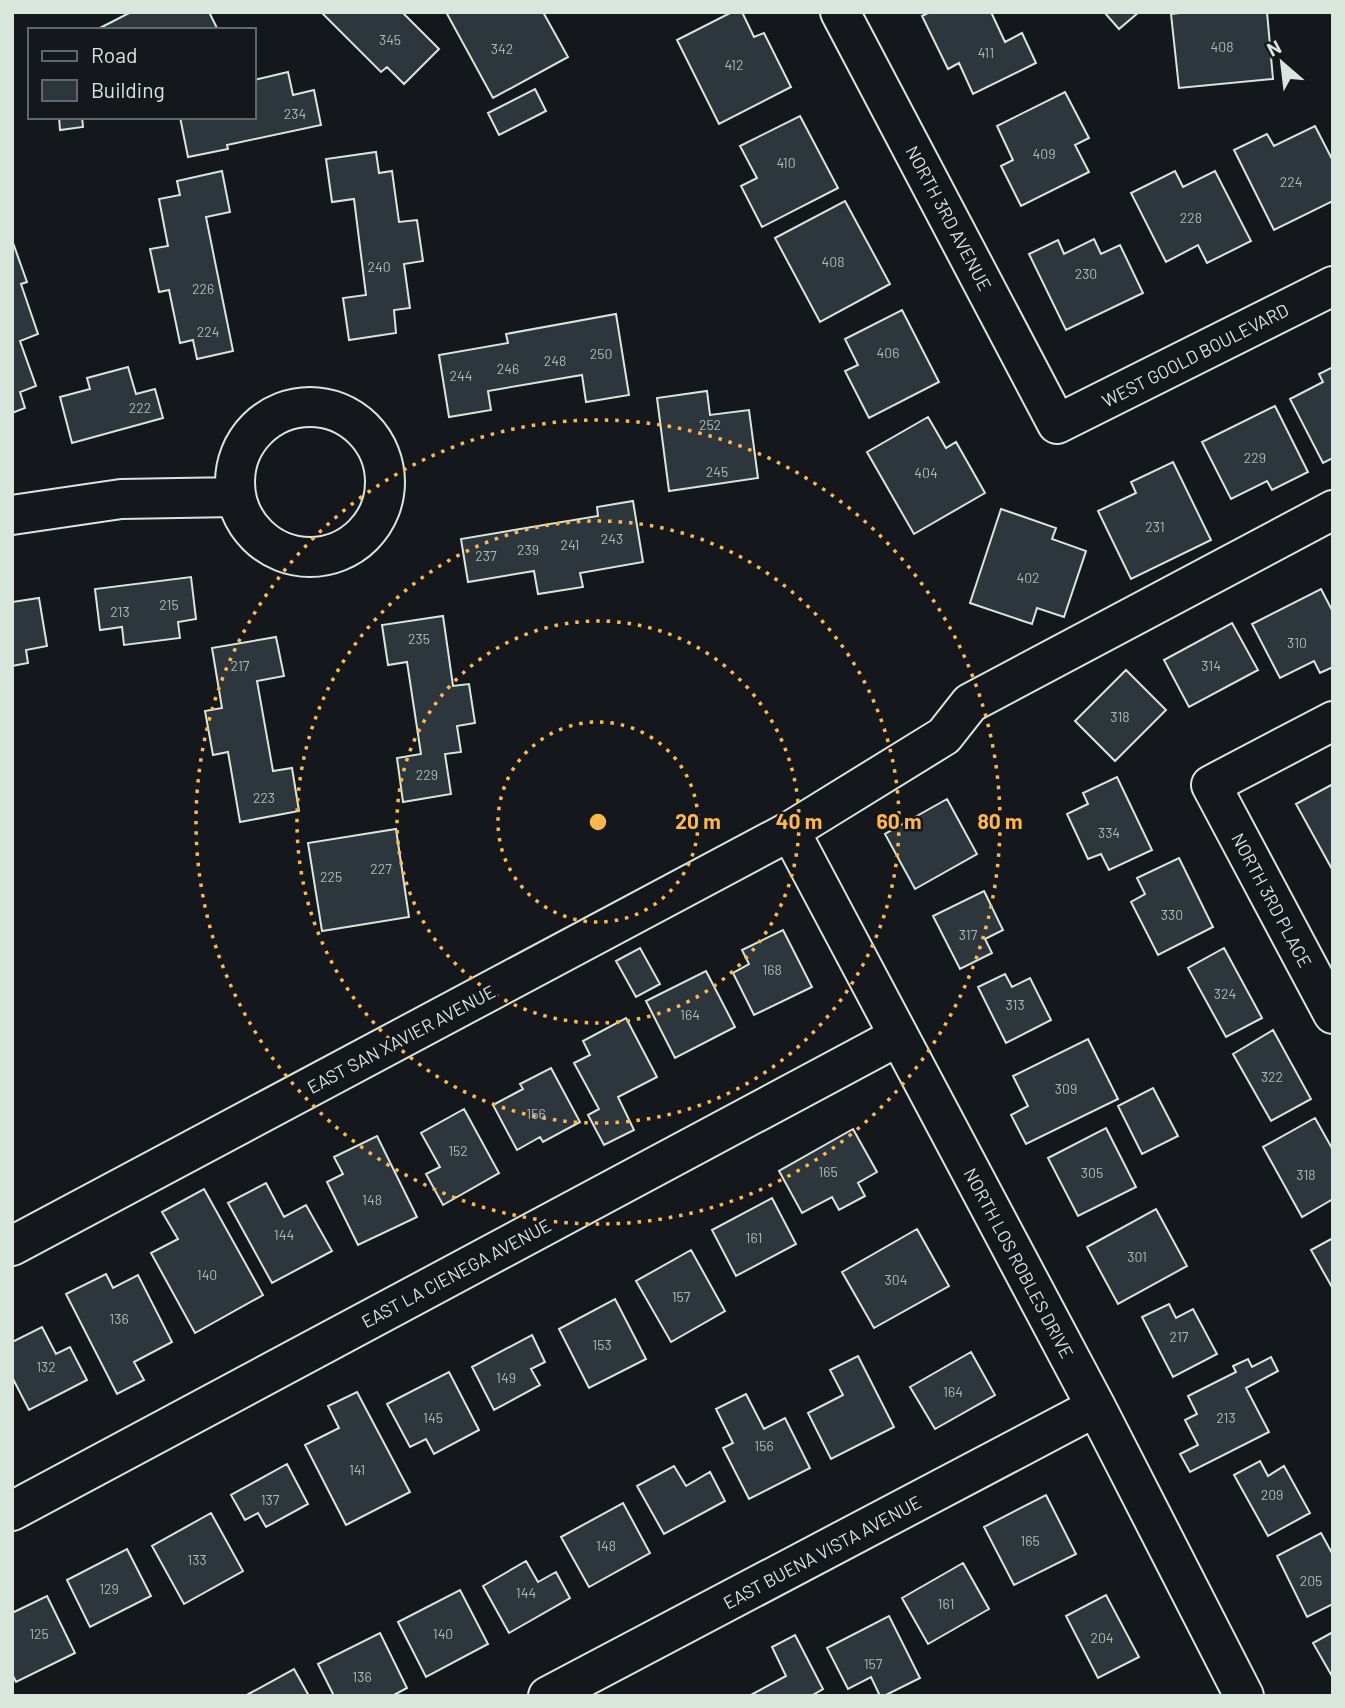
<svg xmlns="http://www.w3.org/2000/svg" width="1345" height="1708" font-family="Barlow,sans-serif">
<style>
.building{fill:#2c363c;stroke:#d8e6dc;stroke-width:2}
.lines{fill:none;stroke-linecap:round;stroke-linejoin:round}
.minor-casing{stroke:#d8e6dc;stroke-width:42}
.minor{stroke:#14181c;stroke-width:38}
.ring{fill:none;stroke:#ffb74d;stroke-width:3.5;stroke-dasharray:3.5 7}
.labels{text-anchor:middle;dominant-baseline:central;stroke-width:5;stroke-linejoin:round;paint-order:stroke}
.number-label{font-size:14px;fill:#adbab4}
.street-label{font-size:18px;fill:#d8e6dc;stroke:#14181c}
.centre{fill:#ffb74d;stroke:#14181c;stroke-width:3.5}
.ring-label{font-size:21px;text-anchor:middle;font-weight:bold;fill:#ffb74d;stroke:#14181c;stroke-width:5;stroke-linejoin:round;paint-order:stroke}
</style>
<rect width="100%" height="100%" fill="#14181c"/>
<!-- building -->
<path class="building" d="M131,12H209L218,30H96Z
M321,12H402L439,49L404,84L387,67L381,72Z
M446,12H543L568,57L493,98Z
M732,12H742L754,37L764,33L791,87L719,124L677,40Z
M930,12H991L1005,42L1022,33L1036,63L973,94L959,63L948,69L922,16Z
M1104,12H1139L1119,29Z
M1188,12H1267L1273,79L1179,88L1171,14Z
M288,72L293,95L314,90L321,125L227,145L228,149L188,157L180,117H254V80Z
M535,89L546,111L499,135L488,113Z
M1065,92L1089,138L1075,145L1089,172L1021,206L1001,166L1013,160L997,126Z
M800,116L838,188L762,227L741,186L757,178L740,146Z
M59,117H82L83,127L60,130Z
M1315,126L1333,161V201L1274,230L1234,150L1267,134L1274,146Z
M376,152L379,173L392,171L399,222L417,220L423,261L404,264L410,308L394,310L396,333L349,340L343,298L366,295L354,199L332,202L326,159Z
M222,171L230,212L206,217L233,351L197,359L193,340L180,343L169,290L159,292L150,249L168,246L159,199L180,195L177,181Z
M1175,171L1183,187L1215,171L1251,241L1207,263L1198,245L1166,262L1131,193Z
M845,201L890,284L820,322L775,238Z
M1094,239L1101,254L1120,245L1143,293L1066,330L1029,254L1058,240L1064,254Z
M12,240L27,282L21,284L38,334L20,341L36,386L20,392L25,408L12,413Z
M902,310L939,382L869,418L845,371L858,365L845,339Z
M616,314L629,395L586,402L582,375L488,391L491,410L449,417L439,355L508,343L506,334Z
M128,367L136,394L155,389L163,418L72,443L60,397L90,389L87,378Z
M1333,367V458L1323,463L1290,399L1323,382L1319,374Z
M707,391L710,415L749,410L758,478L669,491L657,398Z
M1275,406L1308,472L1272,490L1267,481L1231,499L1202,442Z
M928,417L946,448L956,442L985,493L914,534L867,452Z
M1173,462L1211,540L1131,579L1098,511L1136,493L1131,482Z
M633,501L643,562L580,573L583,587L538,594L534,571L468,582L461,539L598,516L597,507Z
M1001,509L1056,528L1052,539L1086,551L1064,617L1037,608L1032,624L970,603Z
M191,577L196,619L178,622L180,638L124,645L122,627L100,630L95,589Z
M1321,589L1333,612V667L1320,673L1314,661L1280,678L1252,624Z
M39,598L47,646L26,650L28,663L12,666V602Z
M443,616L453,686L469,684L475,723L457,726L461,752L445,754L451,794L403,802L397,758L421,754L407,662L388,665L382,625Z
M1232,623L1258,670L1189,707L1164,660Z
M276,637L284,676L257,681L273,771L292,768L299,811L240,822L228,752L213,755L205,711L222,708L212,648Z
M1126,670L1166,710L1115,761L1075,721Z
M1117,777L1152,850L1109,870L1101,854L1088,859L1067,814L1088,804L1083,793Z
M1333,784V871L1296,804Z
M947,799L977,854L915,889L885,834Z
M396,829L409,917L322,931L308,843Z
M1179,858L1213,927L1158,955L1131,902L1145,894L1137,878Z
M984,891L1003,930L985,939L992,953L960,969L933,916Z
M783,930L812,987L754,1015L733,973L749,964L742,950Z
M640,948L660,984L636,997L616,961Z
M1224,948L1262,1018L1226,1037L1188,968Z
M706,971L735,1027L675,1058L646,1001Z
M1005,974L1012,987L1030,978L1051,1020L1006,1043L978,987Z
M626,1018L657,1077L618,1097L634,1130L604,1145L588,1115L599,1109L574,1063L590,1055L583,1041Z
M1273,1030L1311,1099L1271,1121L1233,1054Z
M1088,1039L1118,1099L1026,1144L1011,1115L1028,1106L1013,1076Z
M551,1068L580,1122L543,1142L540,1137L517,1150L493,1105L523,1089L520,1084Z
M1153,1088L1178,1136L1142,1154L1118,1106Z
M464,1109L499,1173L443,1205L426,1174L440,1167L421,1133Z
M1315,1118L1333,1150V1199L1302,1217L1263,1147Z
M1106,1128L1136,1187L1078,1216L1048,1158Z
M853,1129L877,1172L858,1183L865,1196L839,1210L832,1197L802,1213L779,1171Z
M377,1136L417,1217L358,1245L327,1182L343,1174L334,1157Z
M266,1183L284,1217L306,1205L332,1251L272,1283L228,1203Z
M204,1189L263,1295L195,1333L151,1253L178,1239L162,1212Z
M772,1198L796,1244L736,1276L712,1230Z
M1156,1209L1187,1266L1118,1304L1087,1247Z
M917,1229L949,1286L874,1328L842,1272Z
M1333,1238V1289L1311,1250Z
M691,1250L725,1311L671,1342L636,1281Z
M106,1274L113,1288L138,1275L172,1342L134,1362L144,1380L117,1394L66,1294Z
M615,1299L646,1359L589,1388L559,1329Z
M1169,1304L1176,1318L1193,1309L1217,1354L1173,1377L1142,1317Z
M42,1327L56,1354L70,1347L87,1380L29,1410L12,1377V1342Z
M532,1335L545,1362L531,1369L540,1385L494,1410L472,1367Z
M971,1352L995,1395L935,1429L910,1387Z
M858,1356L894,1427L831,1459L808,1413L843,1395L830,1370Z
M1271,1357L1278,1371L1246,1388L1269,1432L1190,1472L1180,1454L1198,1445L1185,1420L1197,1414L1188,1396L1236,1372L1233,1366L1248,1359L1252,1367Z
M449,1372L479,1430L434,1454L426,1439L410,1447L387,1404Z
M357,1392L410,1492L346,1525L305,1445L339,1428L328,1406Z
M746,1394L764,1429L785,1418L810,1468L749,1499L723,1448L733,1443L716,1409Z
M1260,1461L1268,1476L1284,1466L1310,1513L1268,1536L1234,1475Z
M287,1464L308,1504L266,1527L258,1513L245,1520L231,1495Z
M674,1466L686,1486L710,1472L725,1501L664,1534L637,1486Z
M1046,1495L1076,1554L1014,1585L984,1527Z
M623,1503L650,1553L589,1587L561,1537Z
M211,1513L243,1571L184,1604L152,1546Z
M1321,1533L1333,1555V1604L1307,1617L1277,1556Z
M127,1549L151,1596L90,1627L67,1580Z
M526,1561L538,1582L556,1572L570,1598L509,1633L483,1586Z
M963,1563L989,1609L928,1644L902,1598Z
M460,1590L488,1644L426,1677L398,1622Z
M1106,1595L1139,1657L1098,1678L1066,1616Z
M47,1596L75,1653L16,1682L12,1674V1613Z
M889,1616L920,1678L884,1696H880L871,1677L848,1689L827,1648Z
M1333,1632V1678L1313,1643Z
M380,1633L407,1688L392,1696H334L318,1664Z
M795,1635L823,1689L811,1696H749L786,1676L772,1647Z
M294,1669L309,1696H245Z"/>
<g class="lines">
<!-- minor casing -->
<g class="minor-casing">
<path id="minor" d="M840,12L1057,424L1333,286
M235 482a75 75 0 1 1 150 0a75 75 0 1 1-150 0Z
M12,515L121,499L235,497
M1333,721L1211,785L1333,1014
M790,831L1096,1407L1244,1696
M12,1246L790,831L944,736L970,703L1333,510
M12,1511L899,1036
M548,1696L1096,1407"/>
</g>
<!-- minor -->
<use href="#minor" class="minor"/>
</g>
<!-- distance rings -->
<g class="ring">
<circle cx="598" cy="822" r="100"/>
<circle cx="598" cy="822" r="201"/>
<circle cx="598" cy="822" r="301"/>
<circle cx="598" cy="822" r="402"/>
</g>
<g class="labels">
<!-- number labels -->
<g class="number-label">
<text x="390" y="39">345</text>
<text x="1222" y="46">408</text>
<text x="502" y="48">342</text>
<text x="986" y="52">411</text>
<text x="734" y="64">412</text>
<text x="295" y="113">234</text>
<text x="1044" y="153">409</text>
<text x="786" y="162">410</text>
<text x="1291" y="181">224</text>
<text x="1191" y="217">228</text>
<text x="833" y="261">408</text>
<text x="379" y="266">240</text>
<text x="1086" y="273">230</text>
<text x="203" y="288">226</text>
<text x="208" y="331">224</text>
<text x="888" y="352">406</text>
<text x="601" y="353">250</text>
<text x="555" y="360">248</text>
<text x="508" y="368">246</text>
<text x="461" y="375">244</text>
<text x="140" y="407">222</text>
<text x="710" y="424">252</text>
<text x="1255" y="457">229</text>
<text x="717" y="471">245</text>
<text x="926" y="472">404</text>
<text x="1155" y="526">231</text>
<text x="612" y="538">243</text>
<text x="570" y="544">241</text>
<text x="528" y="549">239</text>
<text x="486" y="555">237</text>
<text x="1028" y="577">402</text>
<text x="169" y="604">215</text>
<text x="120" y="611">213</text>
<text x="419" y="638">235</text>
<text x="1297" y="642">310</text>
<text x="240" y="665">217</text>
<text x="1211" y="665">314</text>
<text x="1120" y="716">318</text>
<text x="427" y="774">229</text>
<text x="264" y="797">223</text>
<text x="1109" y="832">334</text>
<text x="381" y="868">227</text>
<text x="331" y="876">225</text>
<text x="1172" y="914">330</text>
<text x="968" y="934">317</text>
<text x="772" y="969">168</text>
<text x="1225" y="993">324</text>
<text x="1015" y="1004">313</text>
<text x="690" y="1014">164</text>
<text x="1272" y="1076">322</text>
<text x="1066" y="1088">309</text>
<text x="536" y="1113">156</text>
<text x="458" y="1150">152</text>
<text x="828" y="1171">165</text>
<text x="1092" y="1172">305</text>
<text x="1306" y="1174">318</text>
<text x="372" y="1199">148</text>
<text x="284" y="1234">144</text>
<text x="754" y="1237">161</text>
<text x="1137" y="1256">301</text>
<text x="207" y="1274">140</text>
<text x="896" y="1279">304</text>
<text x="681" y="1296">157</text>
<text x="119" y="1318">136</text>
<text x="1179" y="1336">217</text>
<text x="602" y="1344">153</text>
<text x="46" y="1366">132</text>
<text x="506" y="1377">149</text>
<text x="953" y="1391">164</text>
<text x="433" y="1417">145</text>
<text x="1226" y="1417">213</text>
<text x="764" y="1445">156</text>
<text x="357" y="1469">141</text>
<text x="1272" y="1494">209</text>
<text x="270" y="1499">137</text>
<text x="1030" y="1540">165</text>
<text x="606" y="1545">148</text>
<text x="197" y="1559">133</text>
<text x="1311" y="1580">205</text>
<text x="109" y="1588">129</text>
<text x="526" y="1592">144</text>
<text x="946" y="1603">161</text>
<text x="39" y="1633">125</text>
<text x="443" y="1633">140</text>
<text x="1102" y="1637">204</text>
<text x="873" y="1663">157</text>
<text x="362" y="1676">136</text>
</g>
<!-- street labels -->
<g class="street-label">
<text transform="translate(949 218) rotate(62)">NORTH 3RD AVENUE</text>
<text transform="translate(1195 355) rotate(-27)">WEST GOOLD BOULEVARD</text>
<text transform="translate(1272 900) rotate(62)">NORTH 3RD PLACE</text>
<text transform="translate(401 1039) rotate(-28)">EAST SAN XAVIER AVENUE</text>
<text transform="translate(1019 1263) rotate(62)">NORTH LOS ROBLES DRIVE</text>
<text transform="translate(456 1273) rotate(-28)">EAST LA CIENEGA AVENUE</text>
<text transform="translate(822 1552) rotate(-28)">EAST BUENA VISTA AVENUE</text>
</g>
</g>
<circle cx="598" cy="822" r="10" class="centre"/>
<g class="ring-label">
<text x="698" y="829">20 m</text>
<text x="799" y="829">40 m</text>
<text x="899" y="829">60 m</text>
<text x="1000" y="829">80 m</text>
</g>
<!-- border -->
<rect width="1345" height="1708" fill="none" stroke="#d8e6dc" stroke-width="28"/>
<!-- legend -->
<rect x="28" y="28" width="228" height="91" fill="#14181c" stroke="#626a69" stroke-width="2"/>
<rect x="42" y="51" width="35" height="10" fill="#14181c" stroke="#626a69" stroke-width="2"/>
<text x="91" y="63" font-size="21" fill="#d8e6dc">Road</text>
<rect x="42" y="80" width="35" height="21" fill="#2c363c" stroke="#626a69" stroke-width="2"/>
<text x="91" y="98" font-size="21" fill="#d8e6dc">Building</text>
<!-- north arrow -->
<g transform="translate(1282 63) rotate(332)" stroke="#14181c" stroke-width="5" paint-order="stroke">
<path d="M0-5L12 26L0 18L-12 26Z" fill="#d8e6dc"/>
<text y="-10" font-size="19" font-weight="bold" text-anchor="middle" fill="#d8e6dc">N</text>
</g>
</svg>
